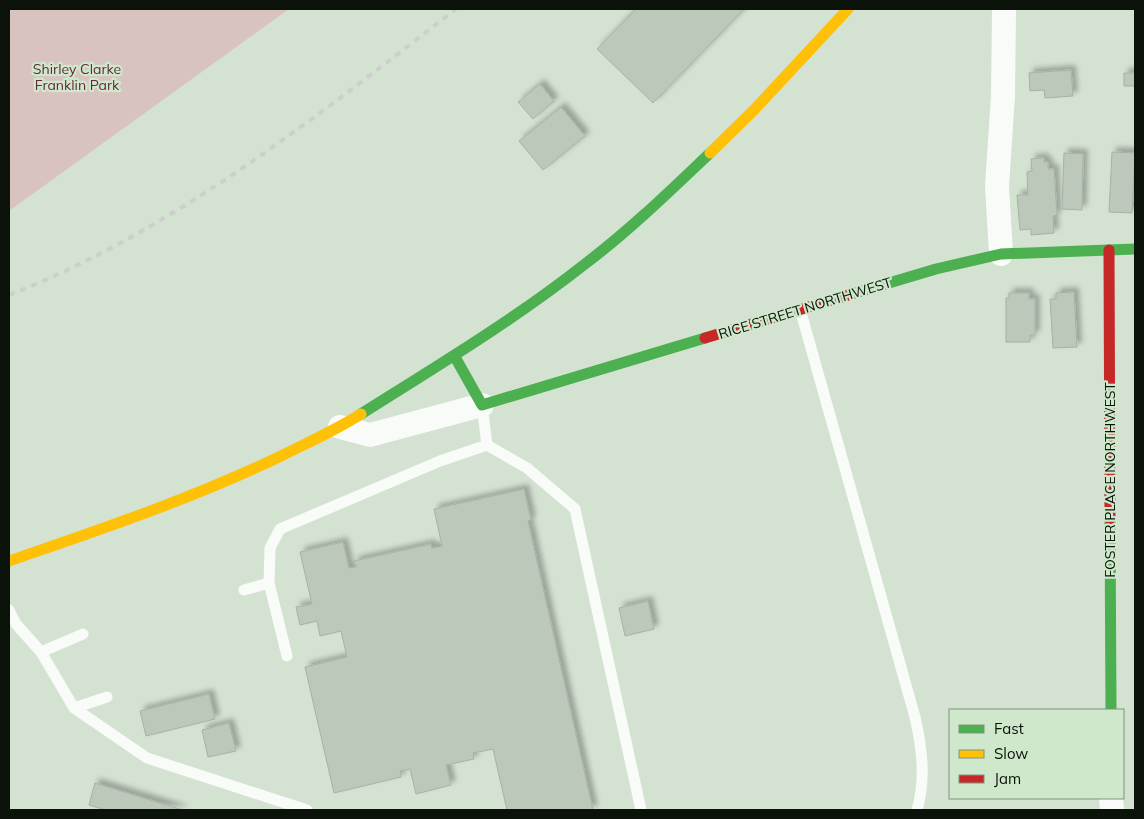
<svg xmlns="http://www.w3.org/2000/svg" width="1144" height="819" font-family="Mulish,sans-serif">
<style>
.green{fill:#d8c3c1}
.building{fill:#bcc8ba;stroke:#a7b2a5;filter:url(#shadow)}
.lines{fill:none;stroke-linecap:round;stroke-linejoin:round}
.lane{stroke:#f9fbf8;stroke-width:11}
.street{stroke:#f9fbf8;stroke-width:24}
.fast{stroke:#4caf50;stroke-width:11}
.slow{stroke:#ffc107;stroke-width:11}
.jam{stroke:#c62828;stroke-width:11}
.rail{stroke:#cccfcb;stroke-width:4;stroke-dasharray:6 6;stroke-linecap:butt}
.labels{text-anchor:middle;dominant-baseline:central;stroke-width:4.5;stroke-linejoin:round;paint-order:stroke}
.park-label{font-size:14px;fill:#662739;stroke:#cfe8cc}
.street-label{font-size:14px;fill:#0a1209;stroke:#cfe8cc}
</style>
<defs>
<filter id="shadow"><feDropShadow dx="4.5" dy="-4.5" stdDeviation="2.5" flood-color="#0004"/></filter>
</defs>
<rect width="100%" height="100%" fill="#d4e2d2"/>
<!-- green -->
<path class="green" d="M9,9H289L9,211Z"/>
<!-- building -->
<path class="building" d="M636,9H744L653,103L597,49Z
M1071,70L1073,96L1045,98L1044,90L1030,91L1029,73Z
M1124,73H1135V86H1124Z
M540,84L554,101L533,119L518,102Z
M561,107L585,136L543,170L519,141Z
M1112,152L1135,153L1132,213L1109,212Z
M1064,153L1083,154L1082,210L1062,209Z
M1044,158V162H1048V169H1054L1057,215L1053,216L1054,233L1031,235V229L1020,230L1017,195H1028L1027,172L1032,171L1031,159Z
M1074,292L1077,347L1053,348L1050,299H1056V293Z
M1009,293H1029V299H1035V335H1030V342H1006V298H1009Z
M524,489L531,520L528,521L593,810H507L493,749L473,753L474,759L446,765L451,785L416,794L410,769L400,771L401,777L334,793L305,667L347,657L341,631L320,636L317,621L300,625L296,607L312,604L300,552L343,542L349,568L356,567L354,561L431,544L432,548L442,546L434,509Z
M648,601L654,629L625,636L619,608Z
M209,694L215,719L146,736L140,711Z
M229,723L236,751L208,757L202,730Z
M95,783L183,810H106L89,805Z"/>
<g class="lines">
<!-- lane -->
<path class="lane" d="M800,309L915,717C922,748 926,779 917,810
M482,405L487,445L527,468L575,509L641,810
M269,583L270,548L280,529L440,461L487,445
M244,590L269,583L287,656
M9,610L16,624L41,652L74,708L147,758L307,810
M41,652L83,634
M74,708L107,697"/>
<!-- street -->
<path class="street" d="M1001,254L997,186L1003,96L1004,9
M340,427L370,435L482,405
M1111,798L1112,810"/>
<!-- fast -->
<path class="fast" d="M852,294L936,269L1001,254L1135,249
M455,357L482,405L705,338
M361,414C437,366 514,320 585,264C630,230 670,191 710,153
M1110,519L1111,710"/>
<!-- slow -->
<path class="slow" d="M710,153L754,110L848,9
M9,561C102,529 194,498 283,455C309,442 336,430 361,414"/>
<!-- jam -->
<path class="jam" d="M1109,250L1110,519
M705,338L852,294"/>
<!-- rail -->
<path class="rail" d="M9,295C172,232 319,115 456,9"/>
</g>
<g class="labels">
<!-- park labels -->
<g class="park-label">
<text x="77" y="69">Shirley Clarke<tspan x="77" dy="16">Franklin Park</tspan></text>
</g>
<!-- street labels -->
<g class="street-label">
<text transform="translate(805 308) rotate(-17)">RICE STREET NORTHWEST</text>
<text transform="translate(1110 480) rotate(-90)">FOSTER PLACE NORTHWEST</text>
</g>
</g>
<!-- border -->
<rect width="1144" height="819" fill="none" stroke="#0a1209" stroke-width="20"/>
<!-- legend -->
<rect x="949" y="709" width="175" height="90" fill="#cfe8cc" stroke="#80927e"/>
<rect x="959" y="725" width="25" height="8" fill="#4caf50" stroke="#80927e"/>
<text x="994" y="734" font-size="15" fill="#0a1209">Fast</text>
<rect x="959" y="750" width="25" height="8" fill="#ffc107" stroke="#80927e"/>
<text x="994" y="759" font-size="15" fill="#0a1209">Slow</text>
<rect x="959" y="775" width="25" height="8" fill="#c62828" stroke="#80927e"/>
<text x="994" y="784" font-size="15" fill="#0a1209">Jam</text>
</svg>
